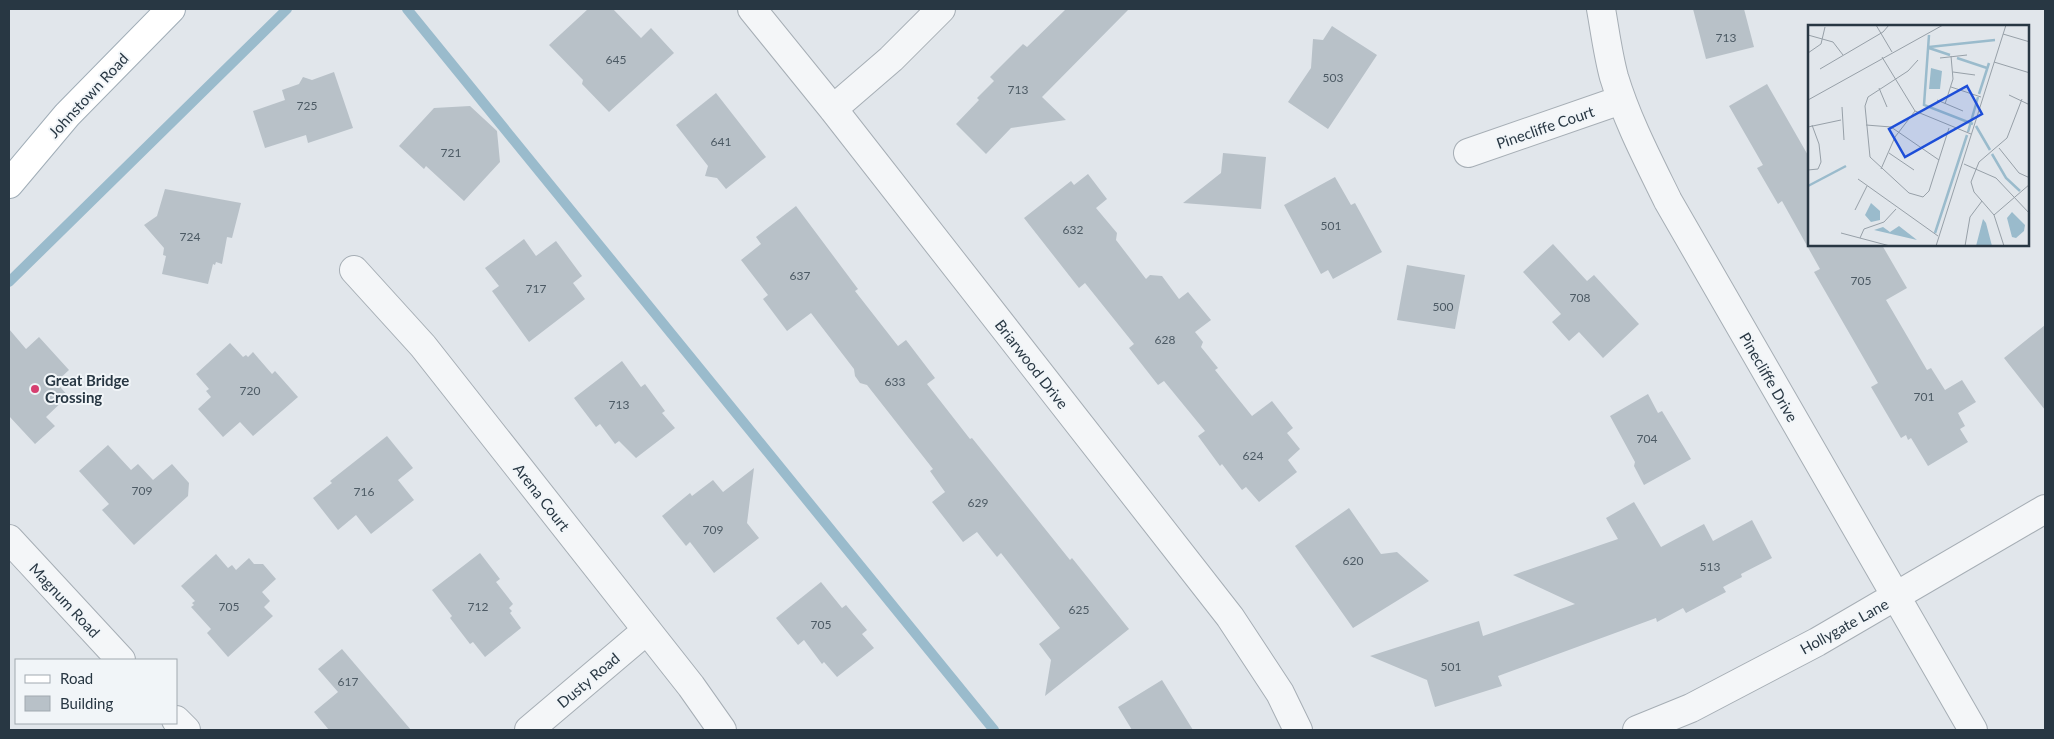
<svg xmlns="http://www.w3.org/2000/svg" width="2054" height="739" font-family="Lato,sans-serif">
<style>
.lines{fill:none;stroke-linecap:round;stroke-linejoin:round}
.stream{stroke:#9abbcc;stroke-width:10}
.building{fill:#b8c1c8}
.minor-casing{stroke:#a6aeb5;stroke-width:30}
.major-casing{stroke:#a0adb7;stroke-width:30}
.minor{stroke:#f4f6f8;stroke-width:28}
.major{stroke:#fff;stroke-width:28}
.poi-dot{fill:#d63f70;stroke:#f1f5f8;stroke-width:2}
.labels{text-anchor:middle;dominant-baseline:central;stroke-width:4;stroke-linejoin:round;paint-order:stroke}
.number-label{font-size:12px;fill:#4c5a64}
.street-label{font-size:15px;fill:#283743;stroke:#f1f5f8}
.poi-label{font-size:15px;font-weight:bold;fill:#283743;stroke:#f1f5f8;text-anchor:start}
.inset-river{fill:none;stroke:#9abbcc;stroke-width:2.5}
.inset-road{fill:none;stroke:#97a0a8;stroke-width:1}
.view{fill:#1d4ed8;fill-opacity:0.15;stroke:#1d4ed8;stroke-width:2.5}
.inset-edge{fill:none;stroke:#283743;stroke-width:2.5}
</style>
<rect width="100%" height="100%" fill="#e1e6eb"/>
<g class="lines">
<!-- stream -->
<path class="stream" d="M407,9L994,730
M9,282L287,9"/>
</g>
<!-- building -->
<path class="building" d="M588,9H613L641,38L651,28L674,53L609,112L582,84L583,80L549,45Z
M1066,9H1129L1042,97L1066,120L1011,128L986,154L956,124L979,100L977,98L994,81L990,77L1023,44L1027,47Z
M1693,9H1744L1754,47L1706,59Z
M1332,26L1377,55L1328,129L1288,102L1311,68L1313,39L1323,40Z
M334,72L353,128L308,143L306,135L265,148L253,111L285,100L282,90L299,84L303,77L312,80Z
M1767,84L1809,157V245H1882L1907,288L1886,300L1927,370L1931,368L1945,390L1962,380L1976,402L1958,413L1965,426L1960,429L1968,442L1928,466L1911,438L1908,440L1906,435L1901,438L1871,387L1878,383L1814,272L1820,269L1782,201L1778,204L1757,168L1763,165L1729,106Z
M716,93L766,157L726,189L717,178L705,176L708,166L676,125Z
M470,106L497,131L500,162L464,201L426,166L424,169L399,146L434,108Z
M1223,153L1266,157L1261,209L1183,203L1221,173Z
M1088,174L1107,199L1096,208L1117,233L1116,240L1146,279L1150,275L1162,276L1179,299L1188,292L1211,320L1195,332L1203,342L1201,347L1218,368L1215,370L1252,416L1272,401L1293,428L1287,433L1300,449L1288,460L1297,472L1259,502L1246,487L1242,490L1222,464L1220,466L1198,436L1205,431L1164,381L1158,385L1129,348L1134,344L1085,283L1079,288L1024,218L1071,181L1074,185Z
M1335,177L1351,205L1355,203L1382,252L1333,279L1328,270L1321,274L1284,205Z
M165,189L241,203L232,238L227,237L222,264L216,262L215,265L213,264L208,284L162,274L166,256L163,255L164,248L144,225L157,216Z
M796,206L858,289L855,291L898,346L906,340L935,378L927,384L970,439L972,438L1070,560L1072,558L1129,629L1045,696L1051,660L1039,644L1060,628L1001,553L997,557L977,532L963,542L932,502L945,492L930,471L933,469L867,385L860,383L855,376L854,369L811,313L787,331L763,299L768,295L741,260L761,244L756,237Z
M524,239L536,256L556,241L582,276L573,283L585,299L529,342L492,291L499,286L485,268Z
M1553,244L1587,281L1594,275L1639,324L1603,358L1579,332L1569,341L1552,322L1561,314L1523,272Z
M1407,265L1465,275L1455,329L1397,320Z
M2045,325V410L2004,358Z
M9,329L26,349L39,337L69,370L56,382L68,396L46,417L55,426L35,444L9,416Z
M230,343L243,357L246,355L248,357L253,352L272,374L275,371L298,397L253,436L240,422L223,437L198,409L211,397L206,391L209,389L196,374Z
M622,361L641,387L645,384L665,411L662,413L675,428L636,458L619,441L615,444L600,424L596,427L574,398Z
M1648,394L1658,413L1662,411L1691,459L1644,485L1634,466L1635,462L1610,416Z
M387,436L413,468L398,480L414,500L371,534L356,515L338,530L313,498L332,483L330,481Z
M108,445L131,470L138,464L153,480L172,464L189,483L188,496L134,545L102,510L109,504L79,471Z
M754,468L747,523L759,538L714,573L690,542L686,546L662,516L690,493L692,496L713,480L723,492Z
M1634,502L1661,547L1704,524L1713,541L1752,520L1772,558L1741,574L1742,577L1723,587L1726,592L1686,613L1683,608L1657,622L1656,618L1498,676L1502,686L1435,707L1427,680L1370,656L1479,621L1483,636L1575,604L1513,575L1618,539L1606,518Z
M1349,508L1381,554L1397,552L1429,581L1353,628L1295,546Z
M480,553L500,579L496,582L513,604L509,608L512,611L510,613L521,628L485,657L473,642L470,644L450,618L452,616L432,590Z
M216,554L228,568L232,565L236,570L249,558L254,564H263L276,579L262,592L270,601L264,607L273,616L228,657L207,633L211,629L191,607L194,605L192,603L195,601L181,586Z
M821,582L842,608L846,605L867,630L862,634L874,648L837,677L824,662L822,664L804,640L798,645L776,618Z
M342,649L411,730H329L314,712L338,692L318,669Z
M1162,680L1193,730H1132L1118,707Z"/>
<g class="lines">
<!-- minor casing -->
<g class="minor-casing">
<path id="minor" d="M752,9L833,109L1230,617L1280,693L1298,730
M1601,9C1605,31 1608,55 1614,77C1627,120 1648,160 1668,201L1973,730
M833,109L891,59L941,9
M1468,153L1621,100
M354,270L423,346L691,686L722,730
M9,539L121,660
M176,720L186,730
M529,730L647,630
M1637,730L1691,708L1817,642L2045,509"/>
</g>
<!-- major casing -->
<g class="major-casing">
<path id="major" d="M9,184L67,115L171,9"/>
</g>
<!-- minor -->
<use href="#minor" class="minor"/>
<!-- major -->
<use href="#major" class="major"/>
</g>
<!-- markers -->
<circle class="poi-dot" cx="35" cy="389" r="5"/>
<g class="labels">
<!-- number labels -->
<g class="number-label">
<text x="1726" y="37">713</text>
<text x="616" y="59">645</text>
<text x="1333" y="77">503</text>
<text x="1018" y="89">713</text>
<text x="307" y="105">725</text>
<text x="721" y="141">641</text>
<text x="451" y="152">721</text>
<text x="1331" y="225">501</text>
<text x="1073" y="229">632</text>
<text x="190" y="236">724</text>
<text x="800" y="275">637</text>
<text x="1861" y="280">705</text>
<text x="536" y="288">717</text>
<text x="1580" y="297">708</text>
<text x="1443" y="306">500</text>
<text x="1165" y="339">628</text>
<text x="895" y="381">633</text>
<text x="250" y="390">720</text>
<text x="1924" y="396">701</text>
<text x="619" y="404">713</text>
<text x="1647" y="438">704</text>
<text x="1253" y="455">624</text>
<text x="142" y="490">709</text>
<text x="364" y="491">716</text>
<text x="978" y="502">629</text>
<text x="713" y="529">709</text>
<text x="1353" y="560">620</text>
<text x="1710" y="566">513</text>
<text x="229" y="606">705</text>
<text x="478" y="606">712</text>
<text x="1079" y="609">625</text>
<text x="821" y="624">705</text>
<text x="1451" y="666">501</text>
<text x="348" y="681">617</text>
</g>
<!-- street labels -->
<g class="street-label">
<text transform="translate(88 95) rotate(-47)">Johnstown Road</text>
<text transform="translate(1545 127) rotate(-19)">Pinecliffe Court</text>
<text transform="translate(1032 364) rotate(52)">Briarwood Drive</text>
<text transform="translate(1769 377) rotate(60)">Pinecliffe Drive</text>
<text transform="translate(542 497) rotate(52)">Arena Court</text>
<text transform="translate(65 600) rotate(47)">Magnum Road</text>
<text transform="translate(1844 626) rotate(-29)">Hollygate Lane</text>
<text transform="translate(588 680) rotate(-40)">Dusty Road</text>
</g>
<!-- poi labels -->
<g class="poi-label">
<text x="45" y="380">Great Bridge<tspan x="45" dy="17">Crossing</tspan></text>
</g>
</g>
<!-- overview -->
<g transform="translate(1808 25)">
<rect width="221" height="221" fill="#e1e6eb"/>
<path d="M123,43L134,46L132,64H121ZM63,178L72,186V195L63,197L57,190ZM204,187L217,200L216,206L208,213L204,212L199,193ZM175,194L178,198L184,221H168ZM91,201L109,215L66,205L75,202L82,207Z" fill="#9abbcc"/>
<path class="inset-river" d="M121,10L116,80L165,99M121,22L187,15M121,23L142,30M149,33L179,43M171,69L181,38M168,101L182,125M160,107L170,72M184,129L198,153L212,166M0,161L38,141M127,208L159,110"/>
<path class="inset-road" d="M68,0L84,27M195,9L222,17M0,10L25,17L35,30M0,28L13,19L17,2M74,32L107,86L163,109M132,33L159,30M110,35L100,46L60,72L57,81L62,132L101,168L115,172L121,166L141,103M186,37L222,48M12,44L75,7L81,0M145,47L167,50M143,62L173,72M71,63L79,82M201,70L222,80M0,75L135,0M129,75L155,86M137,79L145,54L143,31M34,82L36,115M58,100L83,102L131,135M0,102L33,95M191,123L211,148L222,153M81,128L106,145M156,139L188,153L222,189M73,144L87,112L107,86M0,145L10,144L13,137L11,119L4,100M50,154L130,211M47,185L59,161M186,190L222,159M33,208L82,221M52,213L56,204L76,197L88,184M128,221L198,0M157,221L162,192L174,176M196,221L186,190L166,167L163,157L171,137L199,113L214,74"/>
<path class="view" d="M159,61L174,89L97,132L81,104Z"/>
<rect width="221" height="221" class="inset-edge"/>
</g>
<!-- border -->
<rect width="2054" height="739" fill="none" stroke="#283743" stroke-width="20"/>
<!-- legend -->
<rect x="15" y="659" width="162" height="65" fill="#f1f5f8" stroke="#a1a9b0"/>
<rect x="25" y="675" width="25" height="8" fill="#ffffff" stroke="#a1a9b0"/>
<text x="60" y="684" font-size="15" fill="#283743">Road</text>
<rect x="25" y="696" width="25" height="15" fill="#b8c1c8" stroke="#a1a9b0"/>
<text x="60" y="709" font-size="15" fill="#283743">Building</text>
</svg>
